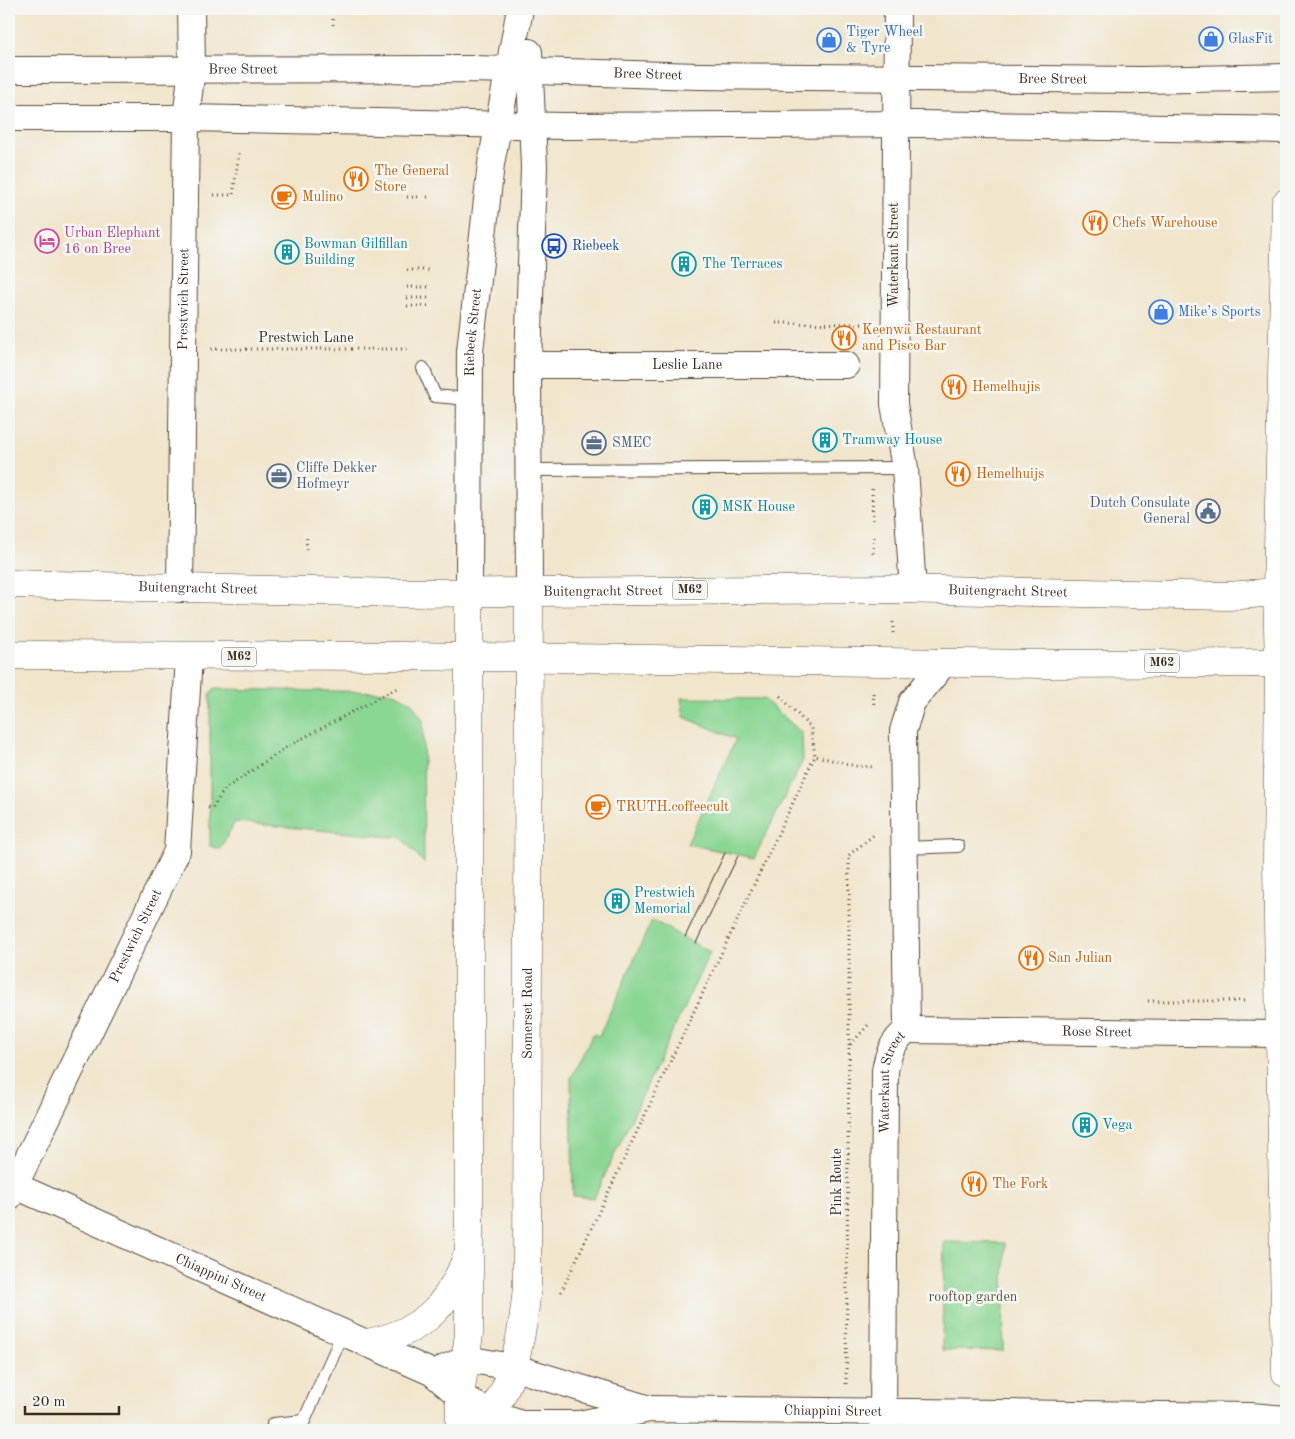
<svg xmlns="http://www.w3.org/2000/svg" width="1295" height="1439" font-family="'Old Standard TT',serif">
<style>
.green{fill:#8ad693;stroke:#628058}
.lines{fill:none;stroke-linecap:round;stroke-linejoin:round}
.service-casing{stroke:#564638;stroke-width:14}
.minor-casing{stroke:#564638;stroke-width:28}
.tertiary-casing{stroke:#564638;stroke-width:29}
.secondary-casing{stroke:#564638;stroke-width:29}
.primary-casing{stroke:#564638;stroke-width:29}
.path{stroke:#564638;stroke-width:3;stroke-dasharray:1 4;stroke-linecap:butt}
.service{stroke:#fff;stroke-width:12}
.minor{stroke:#fff;stroke-width:26}
.tertiary{stroke:#fff;stroke-width:28}
.secondary{stroke:#fff;stroke-width:28}
.primary{stroke:#fff;stroke-width:28}
.tram{stroke:#3b2a1e;stroke-width:1}
.labels{text-anchor:middle;dominant-baseline:central;stroke-width:5;stroke-linejoin:round;paint-order:stroke}
.shield{fill:#f6f6f2;stroke:#73675e;stroke-width:1}
.shield-label{font-size:12px;font-weight:bold;fill:#3b2a1e}
.shop-label{font-size:14px;fill:#366cbe;stroke:#f6f6f2;text-anchor:start}
.street-label{font-size:14px;fill:#3b2a1e;stroke:#f6f6f2}
.food-label{font-size:14px;fill:#c56008;stroke:#f6f6f2;text-anchor:start}
.hotel-label{font-size:14px;fill:#b23c85;stroke:#f6f6f2;text-anchor:start}
.culture-label{font-size:14px;fill:#0d838f;stroke:#f6f6f2;text-anchor:start}
.transit-label{font-size:14px;fill:#164399;stroke:#f6f6f2;text-anchor:start}
.service-label{font-size:14px;fill:#4e5e75;stroke:#f6f6f2;text-anchor:start}
.park-label{font-size:14px;fill:#4f553b;stroke:#f6f6f2}
</style>
<rect width="100%" height="100%" fill="#f6f6f2"/>
<filter id="ink" filterUnits="userSpaceOnUse"><feTurbulence type="fractalNoise" baseFrequency=".02" numOctaves="2"/><feDisplacementMap in="SourceGraphic" scale="10" xChannelSelector="R" yChannelSelector="G"/><feConvolveMatrix kernelMatrix="1 2 1 2 8 2 1 2 1" color-interpolation-filters="sRGB"/></filter>
<filter id="wash" filterUnits="userSpaceOnUse"><feTurbulence type="fractalNoise" baseFrequency=".0096" numOctaves="4" result="noise"/><feDisplacementMap in="SourceGraphic" scale="20" xChannelSelector="R" yChannelSelector="G"/><feGaussianBlur stdDeviation="1.12" result="paint"/><feColorMatrix in="noise" values="0 0 0 0 0 0 0 0 0 0 0 0 0 0 0 0 0 1.4 0 .05"/><feComposite in="paint" operator="in"/></filter>
<g filter="url(#wash)">
<rect width="100%" height="100%" fill="#f1e5cc"/>
<!-- green -->
<path class="green" d="M214,689L393,692L411,702L423,720L424,863L402,838L235,822L220,849L210,846V695Z
M681,698L764,699L802,733L803,760L754,858L687,844L736,739L684,717Z
M652,920L710,952L594,1198L573,1196L571,1078L593,1034L599,1036Z
M944,1242L1005,1243L1003,1351L942,1350Z"/>
</g>
<g filter="url(#ink)">
<g class="lines">
<!-- service casing -->
<g class="service-casing">
<path id="service" d="M423,368L435,396L469,399
M528,470L905,468
M904,848L958,846
M273,1424L304,1421L343,1333"/>
</g>
<!-- minor casing -->
<g class="minor-casing">
<g id="minor">
<path d="M897,9L894,404L905,468L913,590"/>
<path id="s1" d="M9,70L473,69L698,76L1141,80L1286,77"/>
<path d="M9,118H186L564,126L918,124L1286,130"/>
<path id="s2" d="M528,365H846"/>
<path id="s3" d="M180,589L186,118L192,68L191,9"/>
<path d="M529,591L528,365L534,166L529,52"/>
<path id="s4" d="M469,593L470,351L491,164L520,9"/>
<path d="M907,1030L903,731L912,702L944,663"/>
<path id="s5" d="M907,1030L1286,1034"/>
<path id="s6" d="M9,1183L433,1373L460,1396L490,1413L521,1424H580L649,1409L1251,1416L1286,1419"/>
<path id="s7" d="M9,1197L177,851L189,657"/>
<path d="M445,1368L466,1359L512,1367L649,1409"/>
<path id="s8" d="M883,1430L885,1071C888,1053 893,1041 907,1030"/>
</g>
</g>
<!-- tertiary casing -->
<g class="tertiary-casing">
<path id="tertiary" d="M1279,663L1277,863L1286,1373"/>
</g>
<!-- secondary casing -->
<g class="secondary-casing">
<g id="secondary">
<path d="M367,1343C418,1334 448,1308 466,1259"/>
<path d="M460,1430V1396L469,1334V593"/>
<path id="s9" d="M469,1430C476,1425 484,1419 490,1413C515,1385 524,1323 527,1287L529,591"/>
</g>
</g>
<!-- primary casing -->
<g class="primary-casing">
<g id="primary">
<path id="s10" d="M9,584L403,593L893,589L1229,596L1286,591"/>
<path d="M9,655L402,656L1045,664L1286,663"/>
<path d="M1279,663L1277,592L1286,203"/>
</g>
</g>
<!-- path -->
<path class="path" d="M333,25V17
M214,195H233L239,153
M407,197H430
M407,270H430
M407,287H430
M407,298H430
M407,306H430
M776,323L866,324
M211,349H410
M872,489L873,524
M306,549L307,536
M873,553L874,536
M893,633V620
M873,693L874,706
M780,696L811,728L815,756
M208,808H212L225,789L290,745L399,687
M1148,1001H1246
M849,1045V855L875,834
M561,1292L815,756L856,766L874,767
M846,1384L849,1046L870,1023"/>
<!-- service -->
<use href="#service" class="service"/>
<!-- minor -->
<use href="#minor" class="minor"/>
<!-- tertiary -->
<use href="#tertiary" class="tertiary"/>
<!-- secondary -->
<use href="#secondary" class="secondary"/>
<!-- primary -->
<use href="#primary" class="primary"/>
<!-- tram -->
<path class="tram" d="M685,937L725,853
M696,943L738,856"/>
</g>
</g>
<!-- icons -->
<defs>
<g id="shop-ring" transform="scale(1.25)"><circle r="9.5" fill="#f6f6f2" stroke="#3f7fe0" stroke-width="1.5"/><path d="M-5-2.5h2.3a2.7 3.5 0 0 1 5.4 0H5L5.5 6h-11ZM-1.5-2.5h3a1.5 2.3 0 0 0-3 0Z" fill="#3f7fe0"/></g>
<g id="restaurant-ring" transform="scale(1.25)"><circle r="9.5" fill="#f6f6f2" stroke="#e8710a" stroke-width="1.5"/><path d="M-5-6h1v4h1v-4h1v4h1v-4h1v5L-1.5 .5V6h-2V.5L-5-1ZM5-6V6H3V1.5H1.5Q1.5-4 5-6Z" fill="#e8710a"/></g>
<g id="cafe-ring" transform="scale(1.25)"><circle r="9.5" fill="#f6f6f2" stroke="#e8710a" stroke-width="1.5"/><path d="M-5.5-4.5H6V0H3Q3 3.5 0 3.5H-2.5Q-5.5 3.5-5.5 0ZM3-3.2v2h1.7v-2ZM-6 4.5H4V6H-6Z" fill="#e8710a"/></g>
<g id="hotel-ring" transform="scale(1.25)"><circle r="9.5" fill="#f6f6f2" stroke="#d1479c" stroke-width="1.5"/><path d="M-6-4.5h1.5V1H6V5H4.5V3h-9V5H-6ZM-4 0a1.8 1.8 0 1 1 3.6 0ZM.5 0V-2.5h3Q6-2.5 6 0Z" fill="#d1479c"/></g>
<g id="bus-ring" transform="scale(1.25)"><circle r="9.5" fill="#f6f6f2" stroke="#1a4fb4" stroke-width="1.5"/><path d="M-5-6H5V4H4V6H2V4H-2V6H-4V4H-5ZM-3.5-4V0h7V-4ZM-3.5 1.2v1.5H-2V1.2ZM2 1.2v1.5H3.5V1.2Z" fill="#1a4fb4"/></g>
<g id="building-ring" transform="scale(1.25)"><circle r="9.5" fill="#f6f6f2" stroke="#0f9aa8" stroke-width="1.5"/><path d="M-4-6H4V6H1V3H-1V6H-4ZM-2.5-4.3h1.7v1.8h-1.7ZM.8-4.3h1.7v1.8H.8ZM-2.5-1h1.7V.8h-1.7ZM.8-1h1.7V.8H.8Z" fill="#0f9aa8"/></g>
<g id="office-ring" transform="scale(1.25)"><circle r="9.5" fill="#f6f6f2" stroke="#5c6f8a" stroke-width="1.5"/><path d="M-6-3h4V-5.5h4V-3h4V5H-6ZM-1-4.5V-3h2v-1.5ZM-6 0V1H6V0Z" fill="#5c6f8a"/></g>
<g id="civic-ring" transform="scale(1.25)"><circle r="9.5" fill="#f6f6f2" stroke="#5c6f8a" stroke-width="1.5"/><path d="M-.6-6.5H3V-4.5H.6V-3L4-1V1h2V6H-6V1h2V-1L-.6-3ZM-1.2 2.5V6h2.4V2.5Z" fill="#5c6f8a"/></g>
</defs>
<g fill-rule="evenodd">
<use href="#shop-ring" x="1211" y="39"/>
<use href="#shop-ring" x="829" y="40"/>
<use href="#restaurant-ring" x="356" y="179"/>
<use href="#cafe-ring" x="284" y="197"/>
<use href="#restaurant-ring" x="1095" y="223"/>
<use href="#hotel-ring" x="47" y="241"/>
<use href="#bus-ring" x="554" y="246"/>
<use href="#building-ring" x="287" y="252"/>
<use href="#building-ring" x="684" y="264"/>
<use href="#shop-ring" x="1161" y="312"/>
<use href="#restaurant-ring" x="844" y="338"/>
<use href="#restaurant-ring" x="954" y="387"/>
<use href="#building-ring" x="825" y="440"/>
<use href="#office-ring" x="594" y="443"/>
<use href="#restaurant-ring" x="958" y="474"/>
<use href="#office-ring" x="279" y="476"/>
<use href="#building-ring" x="705" y="507"/>
<use href="#civic-ring" x="1208" y="511"/>
<use href="#cafe-ring" x="598" y="807"/>
<use href="#building-ring" x="617" y="901"/>
<use href="#restaurant-ring" x="1031" y="958"/>
<use href="#building-ring" x="1085" y="1125"/>
<use href="#restaurant-ring" x="974" y="1184"/>
</g>
<g class="labels">
<!-- shield labels -->
<g class="shield">
<rect x="672.5" y="580.5" width="35" height="19" rx="4"/>
<rect x="221.5" y="647.5" width="35" height="19" rx="4"/>
<rect x="1144.5" y="653.5" width="35" height="19" rx="4"/>
</g>
<g class="shield-label">
<text x="690" y="590">M62</text>
<text x="239" y="657">M62</text>
<text x="1162" y="663">M62</text>
</g>
<!-- shop labels -->
<g class="shop-label">
<text x="846" y="32">Tiger Wheel<tspan x="846" dy="16">&amp; Tyre</tspan></text>
<text x="1228" y="39">GlasFit</text>
<text x="1178" y="312">Mike’s Sports</text>
</g>
<!-- street labels -->
<g class="street-label">
<text stroke="none"><textPath href="#s1" startOffset="234">Bree Street</textPath></text>
<text stroke="none"><textPath href="#s1" startOffset="639">Bree Street</textPath></text>
<text stroke="none"><textPath href="#s1" startOffset="1044">Bree Street</textPath></text>
<text transform="translate(894 255) rotate(-90)">Waterkant Street</text>
<text stroke="none"><textPath href="#s3" startOffset="290">Prestwich Street</textPath></text>
<text stroke="none"><textPath href="#s4" startOffset="261">Riebeek Street</textPath></text>
<text x="306" y="338">Prestwich Lane</text>
<text stroke="none"><textPath href="#s2" startOffset="159">Leslie Lane</textPath></text>
<text stroke="none"><textPath href="#s10" startOffset="189">Buitengracht Street</textPath></text>
<text stroke="none"><textPath href="#s10" startOffset="594">Buitengracht Street</textPath></text>
<text stroke="none"><textPath href="#s10" startOffset="999">Buitengracht Street</textPath></text>
<text stroke="none"><textPath href="#s7" startOffset="290">Prestwich Street</textPath></text>
<text stroke="none"><textPath href="#s9" startOffset="434">Somerset Road</textPath></text>
<text stroke="none"><textPath href="#s5" startOffset="190">Rose Street</textPath></text>
<text stroke="none"><textPath href="#s8" startOffset="349">Waterkant Street</textPath></text>
<text transform="translate(837 1182) rotate(-90)">Pink Route</text>
<text stroke="none"><textPath href="#s6" startOffset="232">Chiappini Street</textPath></text>
<text stroke="none"><textPath href="#s6" startOffset="881">Chiappini Street</textPath></text>
</g>
<!-- food labels -->
<g class="food-label">
<text x="374" y="171">The General<tspan x="374" dy="16">Store</tspan></text>
<text x="302" y="197">Mulino</text>
<text x="1112" y="223">Chefs Warehouse</text>
<text x="862" y="330">Keenwä Restaurant<tspan x="862" dy="16">and Pisco Bar</tspan></text>
<text x="972" y="387">Hemelhujis</text>
<text x="976" y="474">Hemelhuijs</text>
<text x="616" y="807">TRUTH.coffeecult</text>
<text x="1048" y="958">San Julian</text>
<text x="992" y="1184">The Fork</text>
</g>
<!-- hotel labels -->
<g class="hotel-label">
<text x="64" y="233">Urban Elephant<tspan x="64" dy="16">16 on Bree</tspan></text>
</g>
<!-- culture labels -->
<g class="culture-label">
<text x="304" y="244">Bowman Gilfillan<tspan x="304" dy="16">Building</tspan></text>
<text x="702" y="264">The Terraces</text>
<text x="842" y="440">Tramway House</text>
<text x="722" y="507">MSK House</text>
<text x="634" y="893">Prestwich<tspan x="634" dy="16">Memorial</tspan></text>
<text x="1102" y="1125">Vega</text>
</g>
<!-- transit labels -->
<g class="transit-label">
<text x="572" y="246">Riebeek</text>
</g>
<!-- service labels -->
<g class="service-label">
<text x="612" y="443">SMEC</text>
<text x="296" y="468">Cliffe Dekker<tspan x="296" dy="16">Hofmeyr</tspan></text>
<text x="1190" y="503" text-anchor="end">Dutch Consulate<tspan x="1190" dy="16">General</tspan></text>
</g>
<!-- park labels -->
<g class="park-label">
<text x="973" y="1297">rooftop garden</text>
</g>
</g>
<!-- margin -->
<rect width="1295" height="1439" fill="none" stroke="#f6f6f2" stroke-width="30"/>
<!-- scale -->
<path d="M25 1406v8h94v-8" fill="none" stroke="#3b2a1e" stroke-width="2.5"/>
<text x="32" y="1406" font-size="15" fill="#3b2a1e" stroke="#f6f6f2" stroke-width="4" paint-order="stroke">20 m</text>
</svg>
